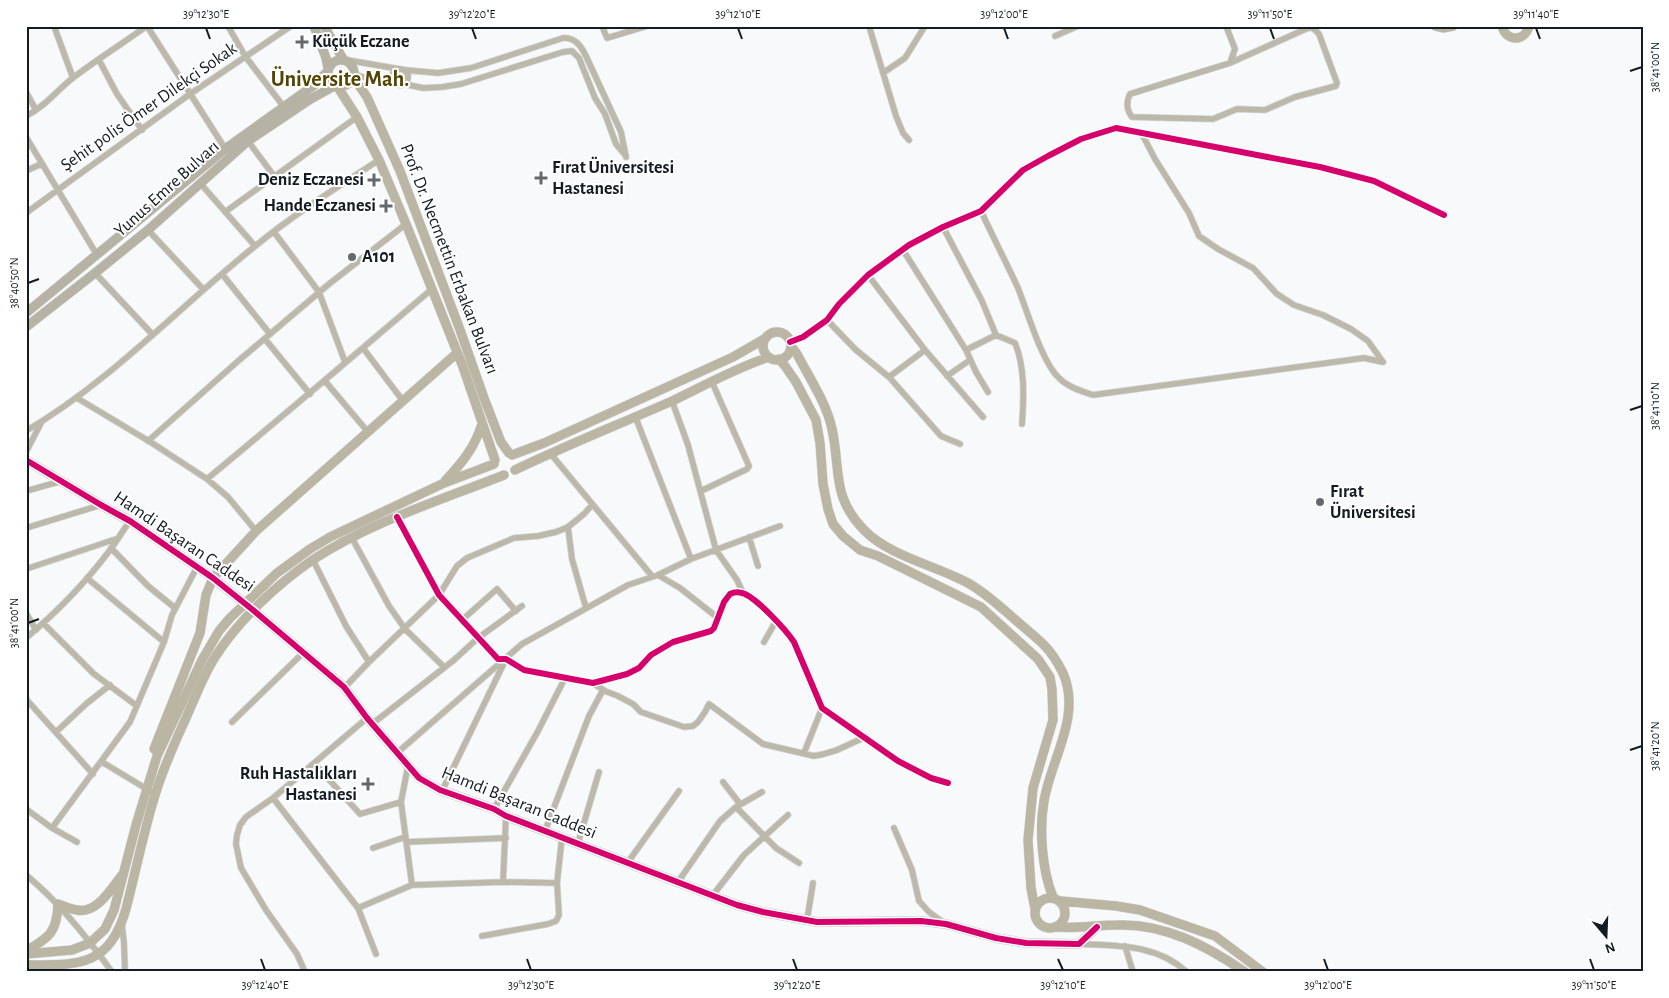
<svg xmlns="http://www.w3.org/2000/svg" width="1669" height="998" font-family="'Alegreya Sans',sans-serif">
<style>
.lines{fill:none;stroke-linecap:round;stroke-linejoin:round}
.street-casing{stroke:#d3d6d7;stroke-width:7}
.secondary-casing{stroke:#d3d6d7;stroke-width:10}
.primary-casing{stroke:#d3d6d7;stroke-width:10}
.street{stroke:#bcb9aa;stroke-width:5.5}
.secondary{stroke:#bab6a3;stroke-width:9}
.primary{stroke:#b6b3a5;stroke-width:9}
.cycleway-casing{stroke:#fff;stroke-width:9}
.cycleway{stroke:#d6006c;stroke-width:6}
.ticks{fill:none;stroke:#131c22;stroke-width:2}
.poi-dot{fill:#63696e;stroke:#fff;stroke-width:2}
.labels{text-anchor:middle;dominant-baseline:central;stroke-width:4;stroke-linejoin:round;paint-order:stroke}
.poi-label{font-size:18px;font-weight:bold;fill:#131c22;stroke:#fff;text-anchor:start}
.street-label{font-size:18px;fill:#131c22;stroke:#fff}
.district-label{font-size:22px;font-weight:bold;fill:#534501;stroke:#fff}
.neatline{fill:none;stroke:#131c22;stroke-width:2}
.ticks-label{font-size:12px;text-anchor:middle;fill:#131c22}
</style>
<rect width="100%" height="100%" fill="#f7f9fb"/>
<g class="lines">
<!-- street casing -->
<g class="street-casing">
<path id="street" d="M54,26L73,78
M228,26L245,56L284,107
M602,26L607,38L647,26
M869,26L896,116L903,133L909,140
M1226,26L1235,49L1230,63
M1308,28H1313L1319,34L1337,83L1336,86L1295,97L1265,110L1237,109L1213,119L1132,117C1126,109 1126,102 1130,94L1230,63Z
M1055,36L1078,26
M99,60L117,94L142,130
M347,60L399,69
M392 77a8 8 0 1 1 16 0a8 8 0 1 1-16 0Z
M405,70L438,73L471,68L563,38C575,37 581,46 586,56L621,132L626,157
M883,73L905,58L925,26
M354,74L378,82L396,84
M404,84L423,88L442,87L461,84L563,52L572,51L579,58L595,98L605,114L616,144L626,156
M26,92L36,110
M26,116C45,107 58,89 74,77C98,59 123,43 147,26L226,150
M1142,134L1155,159L1189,213L1199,236L1218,249L1253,268L1277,294L1294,305L1323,315L1351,329L1368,341L1383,362
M26,137L97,255
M248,141L274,176
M26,171L41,164
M200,183L255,246
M981,211C993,237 1006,262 1018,288C1027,310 1042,363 1059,378C1068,387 1081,391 1093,395L1364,358L1383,362
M225,212L357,117
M26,213L190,94L291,26
M943,227L982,301L996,335L1015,343C1025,367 1024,397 1022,424
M148,230L203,289
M274,232L319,292L345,362
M903,250L966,350L976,372L988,392
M95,273L153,335
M222,274L270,334
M868,275L925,350L983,417
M827,320L856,350L889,377L941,436L960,444
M265,339L310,394
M790,342L803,337L827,320L839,304L868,275L909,245L943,227L981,211L1023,170L1048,156L1081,139L1116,128L1320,167L1374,181L1444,215
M363,348L403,401
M966,350L996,335
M947,376L970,360
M889,377L925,350
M325,381L368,432
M77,398L152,443L207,479L228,497L256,531
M672,401L688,445L716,550L737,580L743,593
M635,416L691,559
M26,431C111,381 178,308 254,247C293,215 336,188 379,160
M148,441L237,362L329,284L406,224
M26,452L41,423
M550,453L652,576
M207,479C283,416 357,353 432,289
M26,491L62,481
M701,491L747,469L749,466L712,382
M397,517L439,595L498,659H506L524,670L593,683L627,674L639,668L651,655L673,642L711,631L714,628L724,602L730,594C734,592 738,592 742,593C755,596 786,630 794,642L822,708L898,761L931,778L948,783
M568,527L572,559L586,608
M26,528L101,505
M749,537L758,566
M352,538L389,606L405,629L444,667
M111,548L148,586L175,608
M313,560L346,626L369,662
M26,569L116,539
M658,575L680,588L718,618
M87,578L164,642
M26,613L36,630
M462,620L497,589L516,611
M44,624L94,674L137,706
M26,638C57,612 86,582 110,550C117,541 123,530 130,521
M764,642L776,621
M593,683L605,691L618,696L633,704L641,712L684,727L693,726L698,722L705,712L709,704L763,744L814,756L824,754L837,750L863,738
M344,688L369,662L439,595L457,566L467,558L514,538L538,536L556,532L568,527L584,514L592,505
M26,699L93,774
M232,722L304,652
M372,724L454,660L478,638L522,606
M56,732L86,704L110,685
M397,753L522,644L628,585L658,575L691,559L780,526
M804,753L822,708
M102,762L155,794
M314,763L360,814L401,802
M408,766L401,802L412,885L503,882L506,816
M723,782L740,804
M442,791L504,663
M273,798L358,908L376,954
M736,807L776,848L799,863
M26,809L52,828L77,842
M494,809L538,731L565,678
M52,828L130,722L164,642L172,615L197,567
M894,828L912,870L919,901L929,912L944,923
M545,831L589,716L603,690
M406,842L506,838
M578,843L599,772
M373,848L405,837
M628,862L679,791
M26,875C59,902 87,937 112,972
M503,882L557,883
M678,882L720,821L736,807L762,792
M713,895L744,855L788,815
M358,908L412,885
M807,920L813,883
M122,925L124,943L125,972
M482,936L548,924L556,921L559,915L557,883L562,837
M1079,944C1118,946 1156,944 1187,972
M1125,946L1133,972
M305,972L297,954L266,910L241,868L236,844L237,835L240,825L246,817L273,798L367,718"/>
</g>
<!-- secondary casing -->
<g class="secondary-casing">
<path id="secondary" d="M1435,26L1443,28L1453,26
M1502,26C1506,42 1525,42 1529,26
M353,77L367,97L400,171L459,327L484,398L501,442L509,453
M337,86L357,117L379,160L406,224L463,367L495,460
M763 346a14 14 0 1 1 28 0a14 14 0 1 1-28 0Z
M791,346L797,354C809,377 827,404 832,429C841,470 831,496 864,530C889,556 937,566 968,583C986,593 1003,609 1019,623C1027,630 1036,637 1044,645C1052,653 1058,663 1063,673C1082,716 1051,759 1044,801C1039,829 1042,871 1053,897
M779,359L785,366L796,382L816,420L820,443L823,484L828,509L833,524L843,536L860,550L878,556L981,607L1038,659L1050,677L1052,689L1053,720L1033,788L1028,840L1031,888L1035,909
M512,455L544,443L733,357L766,338
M26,460L101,505L130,521L213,578L253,610L344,687L367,718L419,778L440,790L494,809L506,816L737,905L763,912L817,922L921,921L946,924L996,938L1026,943L1079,944L1097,927
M515,470C567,445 620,424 672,401C704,386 735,368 769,357
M445,481C462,463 475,447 482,424
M154,749L200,633L206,595L213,578L256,531L457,353
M1035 913a15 15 0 1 1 30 0a15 15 0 1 1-30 0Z
M1061,901L1116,906L1140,910L1215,936L1263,972
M1055,927C1076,929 1096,925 1117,925C1164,923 1207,946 1245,972
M26,951C50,937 57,932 58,904C64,906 70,909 77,910C97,914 111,889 122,875
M26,954L72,950L90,943L105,929L114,910L136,825L157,756L202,660L219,631L230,618L277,573L310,549L330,537L444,483L494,464
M26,965C79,965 109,967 126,909C136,870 144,830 156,792C164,766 175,742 186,718C195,698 203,676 215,657C239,620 275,586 311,561C368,523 441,500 504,475"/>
</g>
<!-- primary casing -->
<g class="primary-casing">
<path id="primary" d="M314,26L326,58L328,68
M324,26L343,59
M328 73a13 13 0 1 1 26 0a13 13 0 1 1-26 0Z
M26,313L225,149L313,86L327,72
M26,327L95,273L148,230L248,141L309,100L336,85"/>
</g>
<!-- street -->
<use href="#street" class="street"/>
<!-- secondary -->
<use href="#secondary" class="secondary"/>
<!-- primary -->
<use href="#primary" class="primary"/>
<!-- cycleway casing -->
<g class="cycleway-casing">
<path id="cycleway" d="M790,342L803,337L827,320L839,304L868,275L909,245L943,227L981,211L1023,170L1048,156L1081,139L1116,128L1320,167L1374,181L1444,215
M26,460L101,505L130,521L213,578L253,610L344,687L367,718L419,778L440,790L494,809L506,816L737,905L763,912L817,922L921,921L946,924L996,938L1026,943L1079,944L1097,927
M397,517L439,595L498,659H506L524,670L593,683L627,674L639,668L651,655L673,642L711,631L714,628L724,602L730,594C734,592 738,592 742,593C755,596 786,630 794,642L822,708L898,761L931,778L948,783"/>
</g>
<!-- cycleway -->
<use href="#cycleway" class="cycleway"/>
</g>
<!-- ticks -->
<path class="ticks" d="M206,28L210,39M472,28L476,39M738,28L742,39M1004,28L1008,39M1270,28L1274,39M1536,28L1540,39M1630,71L1642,67M28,283L39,279M1630,410L1642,406M28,623L39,619M1630,750L1642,746M261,959L265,970M527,959L531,970M793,959L797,970M1058,959L1063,970M1324,959L1328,970M1590,959L1594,970"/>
<!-- markers -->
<g class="poi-dot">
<path d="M299.5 34.5h5v5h5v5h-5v5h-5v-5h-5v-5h5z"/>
<path d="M538.5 170.5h5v5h5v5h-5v5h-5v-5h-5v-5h5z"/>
<path d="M371.5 172.5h5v5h5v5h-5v5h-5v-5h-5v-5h5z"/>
<path d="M383.5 198.5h5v5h5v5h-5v5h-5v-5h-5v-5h5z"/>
<circle cx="352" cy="257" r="5"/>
<circle cx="1320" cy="502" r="5"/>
<path d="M365.5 776.5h5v5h5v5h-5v5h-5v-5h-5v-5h5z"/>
</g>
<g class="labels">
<!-- poi labels -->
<g class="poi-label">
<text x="312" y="42">Küçük Eczane</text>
<text x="552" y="168">Fırat Üniversitesi<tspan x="552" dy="21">Hastanesi</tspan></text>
<text x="364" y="180" text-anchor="end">Deniz Eczanesi</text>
<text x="376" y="206" text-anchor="end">Hande Eczanesi</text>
<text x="362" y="257">A101</text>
<text x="1330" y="492">Fırat<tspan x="1330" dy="21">Üniversitesi</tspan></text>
<text x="357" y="774" text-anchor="end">Ruh Hastalıkları<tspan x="357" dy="21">Hastanesi</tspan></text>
</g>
<!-- street labels -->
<g class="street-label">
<text transform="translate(149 107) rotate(-35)">Şehit polis Ömer Dilekçi Sokak</text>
<text transform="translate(167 189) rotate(-42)">Yunus Emre Bulvarı</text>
<text transform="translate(449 259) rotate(69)">Prof. Dr. Necmettin Erbakan Bulvarı</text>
<text transform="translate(184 542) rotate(34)">Hamdi Başaran Caddesi</text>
<text transform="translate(519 803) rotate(22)">Hamdi Başaran Caddesi</text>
</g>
<!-- district labels -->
<g class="district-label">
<text x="340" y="79">Üniversite Mah.</text>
</g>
</g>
<!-- border -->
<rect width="1669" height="998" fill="none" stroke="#ffffff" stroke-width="55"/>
<!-- north arrow -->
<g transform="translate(1606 936) rotate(161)" stroke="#ffffff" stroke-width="4" paint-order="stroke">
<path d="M0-4L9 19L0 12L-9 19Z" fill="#131c22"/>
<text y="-8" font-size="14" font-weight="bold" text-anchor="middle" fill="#131c22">N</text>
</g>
<rect x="28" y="28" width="1614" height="942" class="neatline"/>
<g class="ticks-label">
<text x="206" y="18">39°12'30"E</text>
<text x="472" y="18">39°12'20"E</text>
<text x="738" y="18">39°12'10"E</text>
<text x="1004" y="18">39°12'00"E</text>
<text x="1270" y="18">39°11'50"E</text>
<text x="1536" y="18">39°11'40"E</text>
<text transform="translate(1655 67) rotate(-90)" y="4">38°41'00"N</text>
<text transform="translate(14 283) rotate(-90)" y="4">38°40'50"N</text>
<text transform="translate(1655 406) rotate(-90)" y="4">38°41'10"N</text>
<text transform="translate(14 623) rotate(-90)" y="4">38°41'00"N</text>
<text transform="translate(1655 746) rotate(-90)" y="4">38°41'20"N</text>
<text x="265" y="989">39°12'40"E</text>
<text x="531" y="989">39°12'30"E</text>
<text x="797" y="989">39°12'20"E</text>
<text x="1063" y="989">39°12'10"E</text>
<text x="1328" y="989">39°12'00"E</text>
<text x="1594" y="989">39°11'50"E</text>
</g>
</svg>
